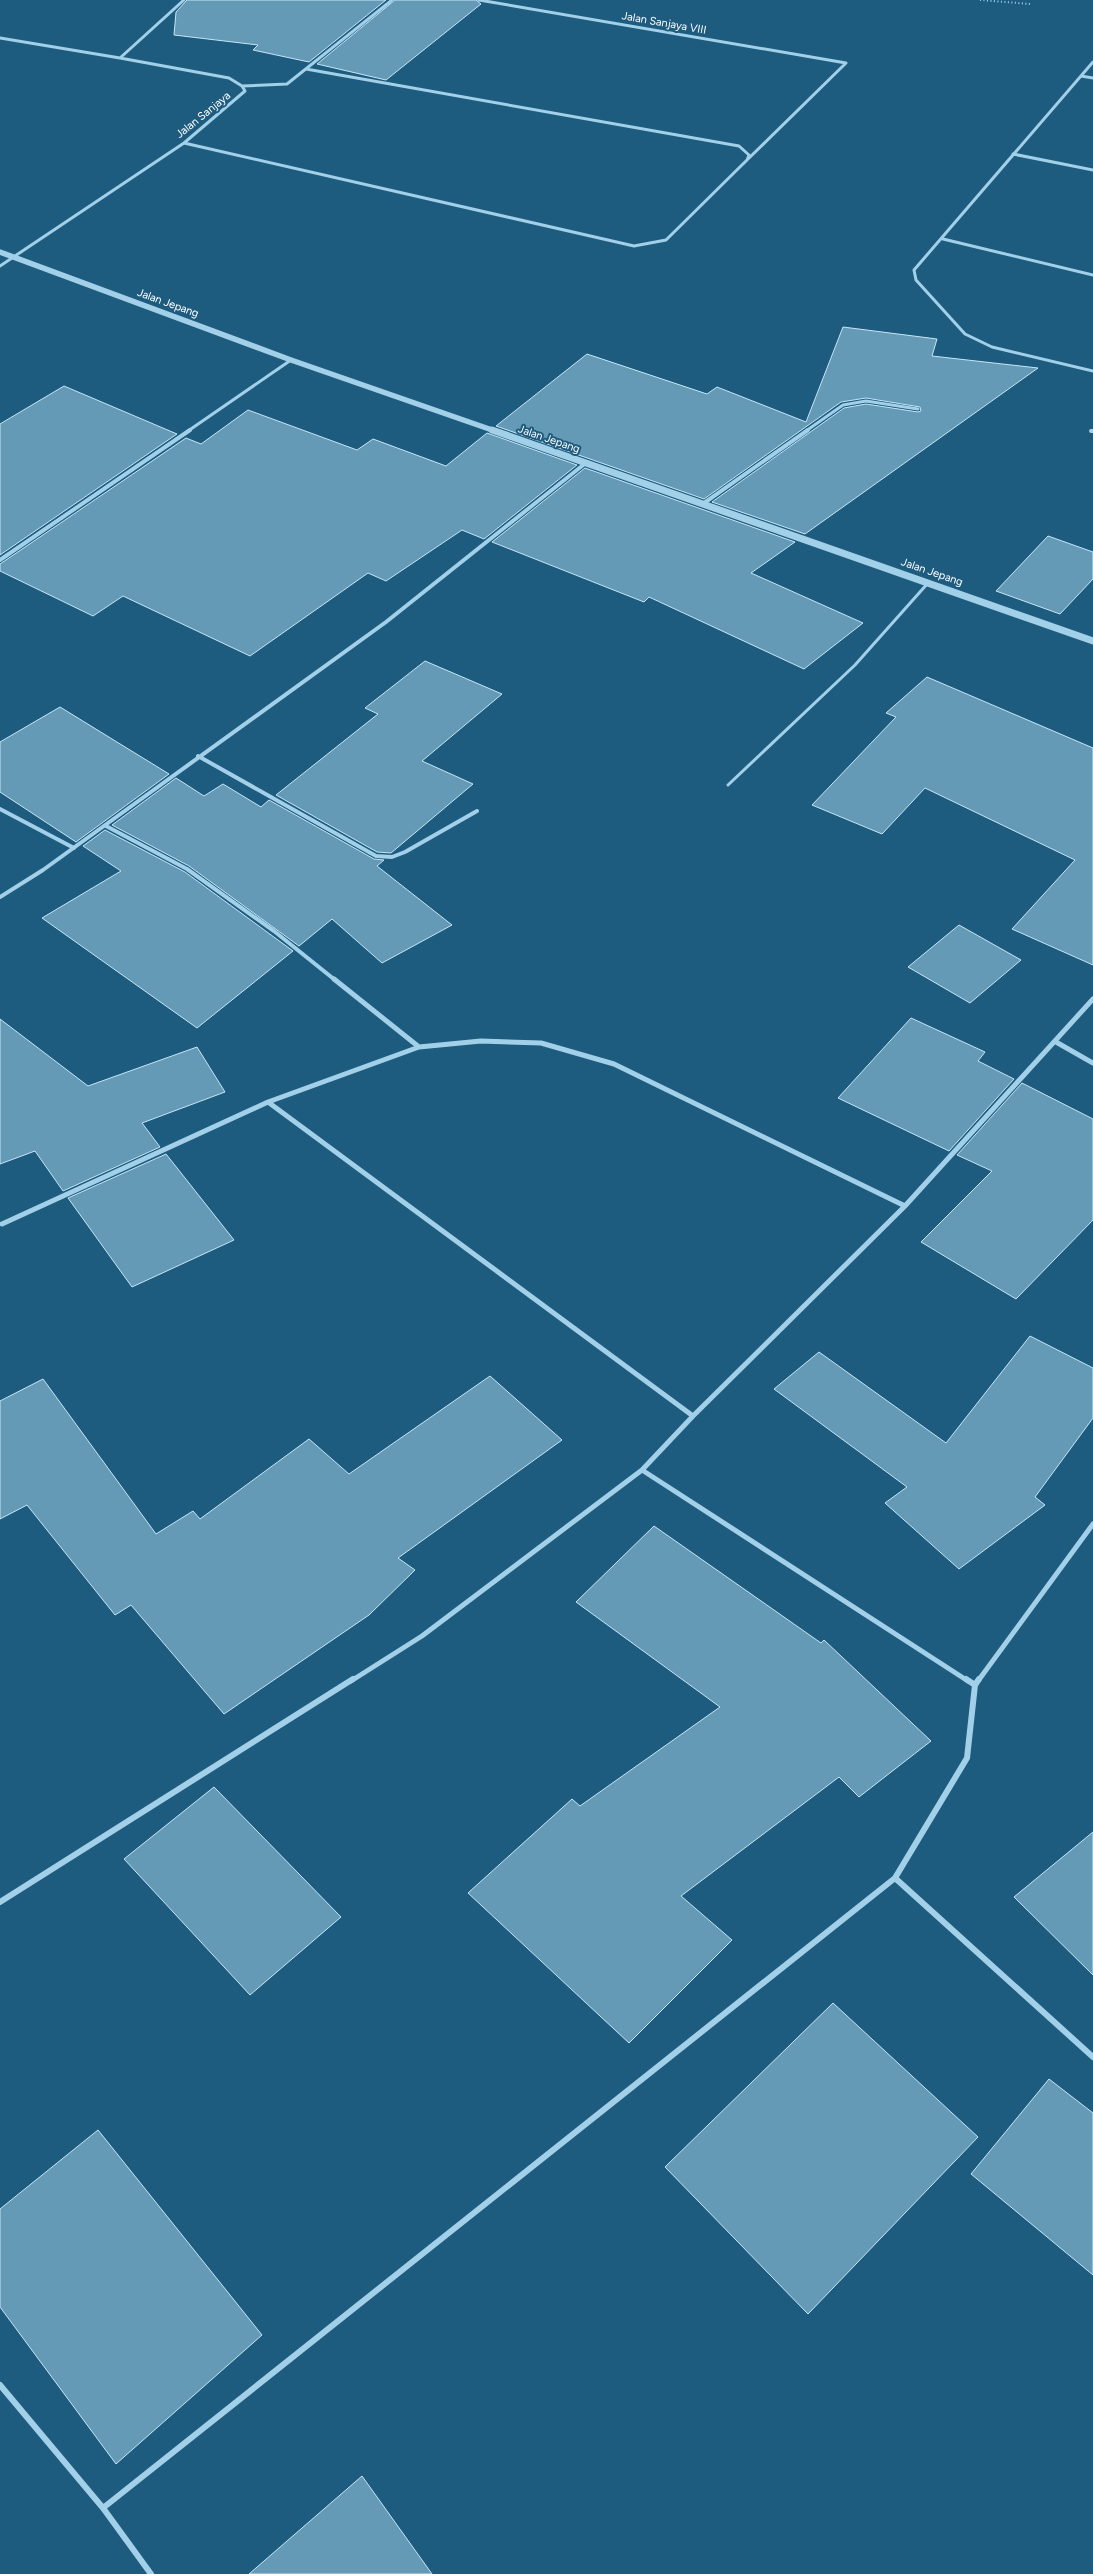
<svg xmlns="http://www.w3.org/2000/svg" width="1093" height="2574" font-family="Figtree,sans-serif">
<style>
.building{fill:#649ab6;stroke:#c6e6f6}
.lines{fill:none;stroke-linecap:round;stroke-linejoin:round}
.path{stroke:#a2d0e8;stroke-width:2;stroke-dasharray:1 2.5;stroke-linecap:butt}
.service{stroke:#a2d0e8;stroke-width:3}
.minor-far3{stroke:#a2d0e8;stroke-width:3}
.minor-far2{stroke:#a2d0e8;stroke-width:4}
.minor-far1{stroke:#a2d0e8;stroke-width:5}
.minor{stroke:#a2d0e8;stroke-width:6}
.tertiary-far1{stroke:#a2d0e8;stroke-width:5.5}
.tertiary{stroke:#a2d0e8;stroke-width:7}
.labels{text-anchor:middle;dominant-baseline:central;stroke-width:4;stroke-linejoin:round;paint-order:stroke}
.far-street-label{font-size:11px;fill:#fff;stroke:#1e5c7f}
</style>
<rect width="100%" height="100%" fill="#1e5c7f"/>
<!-- building -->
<path class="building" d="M187,0H386L309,62L253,50L258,45L174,35L176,12Z
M395,0H476L481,4L386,80L317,64Z
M843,327L937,339L932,356L1038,368L805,534L712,502L844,408L866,404L918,412L921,411L920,407L866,398L841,402L704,499L496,426L587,354L707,394L717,387L806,422Z
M64,386L177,434L0,555V424Z
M248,410L357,450L373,439L446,466L487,433L577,465L484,539L462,530L386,581L368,573L250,656L123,596L93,616L0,571V564L186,438L201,444Z
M585,468L795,542L751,573L863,623L804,669L649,597L644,602L492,542Z
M1048,536L1093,552V579L1060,614L996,591Z
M425,661L502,694L422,761L473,784L391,853L377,852L276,795L378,714L365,708Z
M927,677L1093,748V965L1012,929L1075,860L925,788L882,834L812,805L896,717L886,713Z
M60,707L169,774L76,842L0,792V742Z
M176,778L204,796L223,784L261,807L269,800L374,859L384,860L377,866L452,925L382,963L332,919L299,946L189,866L112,825Z
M105,830L185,872L293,951L197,1028L42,918L121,871L83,846Z
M959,925L1021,960L970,1003L908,967Z
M911,1018L985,1052L978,1061L1014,1079L949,1151L838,1098Z
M0,1019L88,1086L197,1047L225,1092L142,1123L160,1147L63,1191L35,1151L0,1164Z
M1022,1083L1093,1119V1220L1016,1299L921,1242L992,1171L957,1155Z
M166,1154L234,1240L132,1287L68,1198Z
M1030,1336L1093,1368V1418L1035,1497L1045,1505L959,1569L885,1503L907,1487L774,1389L819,1352L946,1443Z
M490,1376L562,1440L398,1558L415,1570L369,1615L224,1714L131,1605L115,1615L27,1505L0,1519V1401L43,1379L156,1534L193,1511L200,1519L309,1439L349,1474Z
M654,1526L821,1643L824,1640L931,1741L859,1797L839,1777L681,1896L732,1940L629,2043L468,1893L572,1799L580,1806L720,1707L576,1602Z
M214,1787L341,1917L250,1995L124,1859Z
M1093,1832V1975L1014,1897Z
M833,2003L978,2137L808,2314L665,2167Z
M1049,2079L1093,2113V2275L971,2174Z
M98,2130L262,2335L116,2464L0,2307V2209Z
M362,2476L432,2574H249Z"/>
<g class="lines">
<!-- path -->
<path class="path" d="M980,0L1030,4"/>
<!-- service -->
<path class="service" d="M728,785L855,665L928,583"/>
<!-- minor-far3 -->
<path class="minor-far3" d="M479,0L846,63
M0,38L120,58
M1093,62L914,270L916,280L965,334L992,347L1093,371
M1081,76L1093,78
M242,86L287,84L392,0
M184,143L634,246L666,240L747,160L749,155L739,146L306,69
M1013,154L1093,170
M748,159L846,63
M943,239L1093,275
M0,266L184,143L245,91L242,86L229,78L120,58L184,0
M188,431L291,360
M806,431L843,405L866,401L918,409"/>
<!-- minor-far2 -->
<path class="minor-far2" d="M1091,431H1093
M704,503L808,430
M0,560L190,430
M198,756L376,856L392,857L405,852L477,811
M0,809L74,848
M106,826L187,869L274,931L335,980
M0,897L43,870L386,622L587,462"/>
<!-- minor-far1 -->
<path class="minor-far1" d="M334,979L419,1047L481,1041L541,1043L614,1064L905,1206L1093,999
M1056,1042L1093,1063
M268,1102L419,1047
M2,1224L268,1102L693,1416L905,1206
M693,1416L642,1470L968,1681
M351,1681L422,1636L642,1470
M978,1681L1093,1524"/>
<!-- minor -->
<path class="minor" d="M966,1679L975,1685
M895,1878L1093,2057
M0,1902L353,1679
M0,2385L103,2508L151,2574
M103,2508L895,1878L967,1758L975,1685L979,1679"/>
<!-- tertiary-far1 -->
<path class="tertiary-far1" d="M0,252L291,360L495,431"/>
<!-- tertiary -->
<path class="tertiary" d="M492,430L1093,641"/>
</g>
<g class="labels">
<!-- far-street labels -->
<g class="far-street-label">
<text transform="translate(664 23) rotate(10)">Jalan Sanjaya VIII</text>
<text transform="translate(203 115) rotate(-39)">Jalan Sanjaya</text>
<text transform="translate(168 303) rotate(20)">Jalan Jepang</text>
<text transform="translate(549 439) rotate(19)">Jalan Jepang</text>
<text transform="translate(932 572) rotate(19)">Jalan Jepang</text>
</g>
</g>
</svg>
